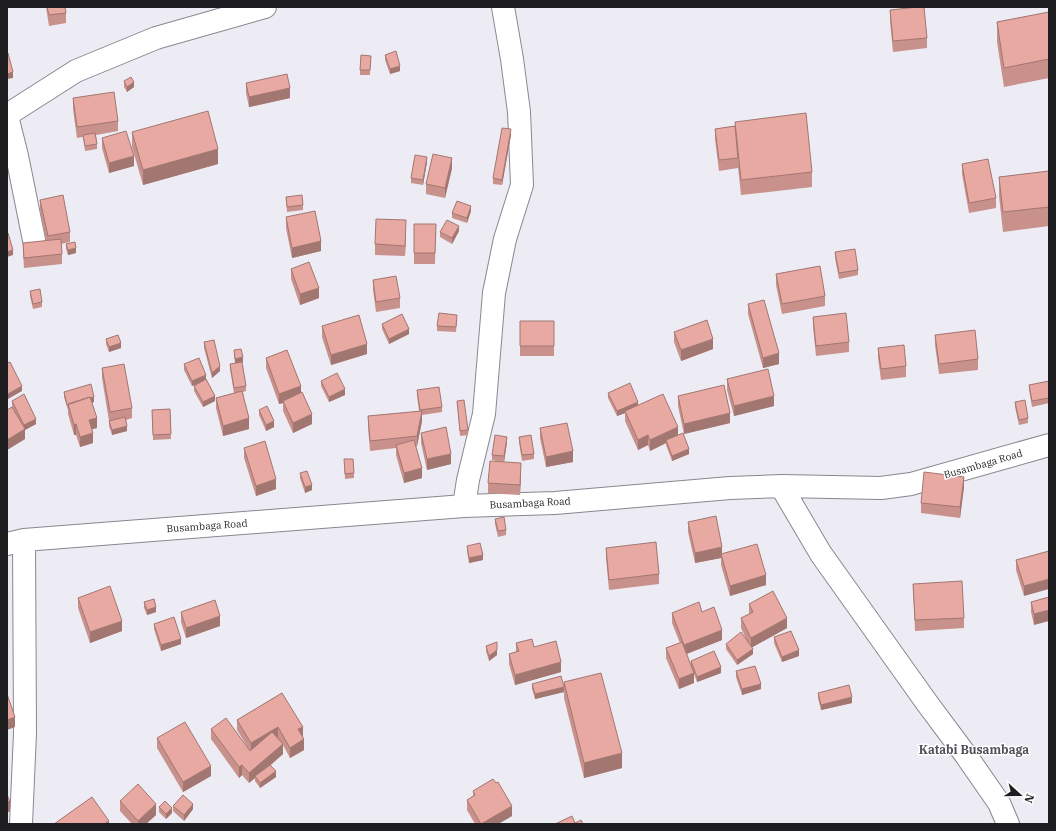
<svg xmlns="http://www.w3.org/2000/svg" width="1056" height="831" font-family="'IBM Plex Serif',serif">
<style>
.lines{fill:none;stroke-linecap:round;stroke-linejoin:round}
.minor-casing{stroke:#88878f;stroke-width:24}
.minor{stroke:#fff;stroke-width:22}
.wall{fill:#c8918b}
.shaded-wall{fill:#a27671}
.building{fill:#e8a9a2;stroke:#a27671}
.labels{text-anchor:middle;dominant-baseline:central;stroke-width:3;stroke-linejoin:round;paint-order:stroke}
.street-label{font-size:10px;fill:#1e1e21;stroke:#fff}
.quarter-label{font-size:12px;font-weight:bold;fill:#515158;stroke:#fff}
</style>
<rect width="100%" height="100%" fill="#edecf4"/>
<g class="lines">
<!-- minor casing -->
<g class="minor-casing">
<path id="minor" d="M7,115L76,71L156,38L265,7
M7,116L17,156L34,240
M781,486L821,554L927,703L965,754L999,803L1008,824
M464,506L468,480L484,414L494,293L505,239L522,185L519,112L512,59L503,7
M7,544L24,540L464,506L555,503L730,488L781,486L881,488L911,484L1049,445
M21,824L25,733L24,540"/>
</g>
<!-- minor -->
<use href="#minor" class="minor"/>
</g>
<!-- wall -->
<path class="wall" d="M46,7H65L66,13V23L49,26Z
M890,10L927,38V48L893,52L890,21Z
M1049,12V78L1004,87L997,42V22Z
M385,55L400,71L390,74L385,60Z
M371,56L370,75H360V70Z
M124,81L134,87L127,92L124,87Z
M246,83L290,98L249,107L246,93Z
M73,98L118,121V131L96,135L97,144V149L85,151L83,137L77,138L73,109Z
M735,122L812,172V187L741,195L738,167V168L719,171L715,139V129L735,126Z
M132,132L218,164L143,185L132,147Z
M511,135L502,185L493,184V178Z
M102,138L134,166L109,173L102,148Z
M427,162L423,185L411,183V178Z
M962,164L996,198V208L969,213L962,174Z
M452,168L445,198L426,194V184Z
M1049,171V226L1003,232L999,196V177Z
M286,197L303,205V210L287,212Z
M40,200L70,232V242L61,244L62,254V264L24,268L23,254V243L46,241L40,210Z
M471,211L467,223L452,218V213Z
M286,217L321,251L292,258L286,228Z
M414,224H436L435,264H414Z
M406,230L405,256L375,255V244Z
M459,231L452,244L440,237V232Z
M66,244L76,253L68,255L66,249Z
M835,252L858,270V275L839,279L835,258Z
M291,269L319,298L300,305L291,279Z
M776,274L825,296V306L782,314L776,285Z
M373,280L400,298V308L376,312L373,290Z
M30,291L42,302V307L33,309L30,296Z
M748,304L779,364L763,368L748,314Z
M813,317L849,342V352L816,356L813,327Z
M457,320L456,332L437,331V326Z
M520,321H554V356H520Z
M382,324L409,334L389,344L382,329Z
M322,326L367,354L331,365L322,337Z
M674,332L713,349L681,361L674,342Z
M935,335L978,359V370L939,374L935,345Z
M106,339L121,348L109,352L106,344Z
M204,342L220,371L212,378L204,348Z
M878,348L906,366V377L881,380L878,358Z
M234,350L243,362L242,363L246,386V391L243,392L249,429L223,436L216,408V398L234,393L230,369V364L235,363L234,356Z
M266,358L301,392L312,424L293,433L283,411V403L279,404L266,368Z
M184,364L206,379L215,401L203,407L194,391V386L200,383L192,386L184,370Z
M102,368L132,408V418L126,420L127,431L112,435L109,426V421L102,378Z
M727,379L774,406L734,416L727,390Z
M321,381L345,395L329,402L321,386Z
M1049,381V403L1032,407L1029,390V385Z
M417,390L442,407V412L422,415V421L417,446L416,447L422,478L404,483L396,455V448L370,451L368,426V416L419,411L417,395Z
M64,392L94,402L92,403L97,428L92,429L93,443L80,447L76,435H74L68,414V410L64,397Z
M608,393L638,405L678,435L689,454L672,461L666,445V443L650,451L648,445L638,450L625,421V413L617,416L608,398Z
M678,396L730,423L684,434L678,406Z
M12,401L36,424L25,430V439L7,450V410L12,407Z
M457,401L468,430V435L460,436Z
M1015,402L1028,418V423L1019,425L1015,407Z
M170,409L171,439L153,440L152,410Z
M259,410L274,427L266,431L259,415Z
M540,428L573,462L546,467L540,438Z
M421,433L451,464L427,470L421,443Z
M519,437L534,454V459L522,461L519,442Z
M507,442L504,462L492,460V455Z
M244,448L276,489L256,496L244,458Z
M344,459L354,473V478L345,479Z
M300,473L312,490L305,493L300,478Z
M521,473L520,495L488,493V483Z
M964,487L960,518L921,513V503Z
M495,519L506,530V535L498,537L495,524Z
M688,522L722,554L766,585L730,596L721,565V558L695,563L688,532Z
M467,546L483,560L469,563L467,551Z
M606,548L659,574V584L609,590L606,558Z
M1049,551L1024,596L1016,570V560Z
M913,584L964,618V628L915,631Z
M1049,597L1034,625L1031,612V602Z
M78,598L122,631L90,643L78,608Z
M144,602L156,612L147,615L144,608Z
M749,604L787,628L752,647L753,654L737,665L726,649V644L747,641L741,628V618L749,614Z
M7,606L8,619V629H7Z
M181,612L220,626L186,638L181,622Z
M702,612L722,640L686,654L691,665V661L721,673L697,682L694,674V683L679,689L666,658V648L680,643L672,623V613Z
M154,624L181,644L161,651L154,629Z
M774,637L799,656L782,662L774,643Z
M516,643L534,647L561,672L515,685L509,664V654L516,652Z
M486,646L497,647V655L489,661L486,651Z
M736,671L761,689L742,695L736,677Z
M564,682L622,768L584,778L564,698Z
M532,684L564,692L535,699L532,689Z
M282,693L303,737L304,750L290,758L283,745V754L271,765L276,777L260,788L255,781V778L249,783L242,775L239,778L211,739V729L250,751L237,730V720Z
M818,693L852,703L821,710L818,698Z
M157,738L211,776L183,792L157,748Z
M496,783L512,816L498,824H475L467,810V800L473,797V791Z
M120,801L156,815L146,824H132L120,811Z
M173,806L193,809L184,821L173,811Z
M159,807L172,813L166,819L159,812Z"/>
<!-- shaded-wall -->
<path class="shaded-wall" d="M400,66V71L390,74V69Z
M13,72V78L7,79V74Z
M134,82V87L127,92V87Z
M290,88V98L249,107V97Z
M511,129V135L502,185V180Z
M218,149V164L143,185V170Z
M134,156V166L109,173V163Z
M427,157V162L423,185V180Z
M452,158V168L445,198V188Z
M471,206V211L467,223V218Z
M406,220V230L405,256V246Z
M459,226V231L452,244V238Z
M321,241V251L292,258V248Z
M76,248V253L68,255V250Z
M13,250V255L7,257V252Z
M319,288V298L300,305V294Z
M409,329V334L389,344V339Z
M713,339V349L681,361V350Z
M121,343V348L109,352V347Z
M367,344V354L331,365V355Z
M779,353V364L763,368V358Z
M243,357V362L235,364V359Z
M220,366V371L212,378V373Z
M206,375V380L192,386V381Z
M22,386V391L8,399V394Z
M301,386V397L283,401V403L279,404V394Z
M345,389V395L329,402V397Z
M215,396V401L203,407V402Z
M774,396V406L734,416V406Z
M94,397V402L69,409L68,404Z
M638,402V407L625,411V413L617,416V411Z
M422,411V421L417,446V436Z
M730,413V423L684,434V424Z
M312,414V424L293,433V423Z
M97,418V428L89,430V420Z
M249,418V429L223,436V426Z
M36,419V424L25,430V439L7,450V440L24,430V425Z
M274,421V427L266,431V425Z
M76,424V435H74V425Z
M127,426V431L112,435V430Z
M678,427V438L666,440V443L650,451V440Z
M93,433V443L80,447V437Z
M648,435V445L638,450V440Z
M507,437V442L504,462V456Z
M689,449V454L672,461V456Z
M573,451V462L546,467V457Z
M451,454V464L427,470V459Z
M521,463V473L520,495V485Z
M422,468V478L404,483V473Z
M964,477V487L960,518V507Z
M276,479V489L256,496V486Z
M312,485V490L305,493V487Z
M722,547V557L721,554V558L695,563V553Z
M483,555V560L469,563V558Z
M766,575V585L730,596V586Z
M1049,579V589L1024,596V586Z
M156,607V612L147,615V610Z
M1049,610V621L1034,625V614Z
M220,616V626L186,638V628Z
M787,618V628L751,648V638Z
M122,621V631L90,643V632Z
M722,630V640L684,655V645Z
M181,639V644L161,651V645Z
M497,642V655L489,661V656Z
M753,649V654L737,665V660Z
M799,650V656L782,662V657Z
M561,662V672L515,685V675Z
M721,667V673L697,682V677Z
M694,673V683L679,689V679Z
M761,684V689L742,695V689Z
M564,687V692L535,699V694Z
M852,697V703L821,710V705Z
M15,717V727L7,730V720Z
M278,727V737L251,753V743Z
M303,727V737L298,729Z
M304,739V750L290,758V748Z
M283,744V754L256,777L255,776V778L249,783V773Z
M622,753V768L584,778V763Z
M242,765V775L239,778V767Z
M211,766V776L183,792V782Z
M276,771V777L260,788V783Z
M10,801V811L7,813V802Z
M156,804V815L146,824H138V821Z
M193,804V809L184,821V815Z
M512,806V816L498,824H481Z
M172,808V813L166,819V814Z
M109,821V824H104Z"/>
<!-- building -->
<path class="building" d="M47,7H65L66,13L49,15Z
M918,7H924L927,38L893,41L890,10Z
M1049,12V59L1004,68L997,22Z
M396,51L400,66L390,69L385,55Z
M8,53L13,72L7,74V54Z
M361,55L371,56L370,70H360Z
M287,74L290,88L249,97L246,83Z
M131,77L134,82L127,87L124,81Z
M114,92L118,121L77,127L73,98Z
M208,111L218,149L143,170L132,132Z
M806,113L812,172L741,180L735,122Z
M735,126L738,158L719,160L715,129Z
M502,128L511,129L502,180L493,178Z
M126,131L134,156L109,163L102,138Z
M95,133L97,144L85,146L83,135Z
M433,154L452,158L445,188L426,184Z
M415,155L427,157L423,180L411,178Z
M988,159L996,198L969,203L962,164Z
M1049,171V207L1003,212L999,177Z
M63,195L70,232L48,236L40,200Z
M302,195L303,205L287,207L286,197Z
M457,201L471,206L467,218L452,213Z
M315,211L321,241L292,248L286,217Z
M376,219L406,220L405,246L375,244Z
M447,220L459,226L452,238L440,232Z
M414,224H436L435,253H414Z
M7,233H8L13,250L7,252Z
M61,239L62,254L24,258L23,243Z
M75,242L76,248L68,250L66,244Z
M855,249L858,270L839,273L835,252Z
M309,262L319,288L300,294L291,269Z
M820,266L825,296L782,304L776,274Z
M396,276L400,298L376,302L373,280Z
M40,289L42,302L33,304L30,291Z
M764,300L779,353L763,358L748,304Z
M439,313L457,315L456,327L437,326Z
M846,313L849,342L816,346L813,317Z
M402,314L409,329L389,339L382,324Z
M359,315L367,344L331,355L322,326Z
M707,320L713,339L681,350L674,332Z
M520,321H554V346H520Z
M975,330L978,359L939,364L935,335Z
M118,335L121,343L109,347L106,339Z
M214,340L220,366L212,373L204,342Z
M904,345L906,366L881,369L878,348Z
M241,349L243,357L235,359L234,350Z
M287,350L301,386L279,394L266,358Z
M199,358L206,375L192,381L184,364Z
M10,362L22,386L8,394L7,393V363Z
M242,362L246,386L234,388L230,364Z
M124,364L132,408L110,412L102,368Z
M768,369L774,396L734,406L727,379Z
M337,373L345,389L329,397L321,381Z
M206,379L215,396L203,402L194,386Z
M1049,381V398L1032,401L1029,385Z
M630,383L638,402L617,411L608,393Z
M91,384L94,397L90,398V397L67,405L64,392Z
M724,385L730,413L684,424L678,396Z
M439,387L442,407L420,410L417,390Z
M242,391L249,418L223,426L216,398Z
M302,392L312,414L293,423L283,401Z
M24,394L36,419L24,425L12,401Z
M663,394L678,427L650,440L648,435L638,440L625,411Z
M90,397L97,418L89,420L93,433L80,437L76,424L74,425L68,404Z
M464,400L468,430L460,431L457,401Z
M1025,400L1028,418L1019,420L1015,402Z
M267,406L274,421L266,425L259,410Z
M12,407L25,429L7,440V410Z
M170,409L171,434L153,435L152,410Z
M422,411L417,436L370,441L368,416Z
M125,417L127,426L112,430L109,421Z
M567,423L573,451L546,457L540,428Z
M446,427L451,454L427,459L421,433Z
M683,433L689,449L672,456L666,440Z
M495,435L507,437L504,456L492,455Z
M531,435L534,454L522,455L519,437Z
M414,440L422,468L404,473L396,445Z
M265,441L276,479L256,486L244,448Z
M344,459H353L354,473L345,474Z
M490,461L521,463L520,485L488,483Z
M307,471L312,485L305,487L300,473Z
M924,472L964,477L960,507L921,503Z
M716,516L722,547L695,553L688,522Z
M504,517L506,530L498,531L495,519Z
M656,542L659,574L609,580L606,548Z
M480,543L483,555L469,558L467,546Z
M757,544L766,575L730,586L721,554Z
M1049,551V579L1024,586L1016,560Z
M962,581L964,618L915,620L913,584Z
M110,586L122,621L90,632L78,598Z
M773,591L787,618L751,638L741,618L753,612L749,604Z
M1049,597V610L1034,614L1031,602Z
M154,599L156,607L147,610L144,602Z
M215,600L220,616L186,628L181,612Z
M699,602L702,612L714,607L722,630L684,645L672,613Z
M174,617L181,639L161,645L154,624Z
M791,631L799,650L782,657L774,637Z
M741,632L753,649L737,660L726,644Z
M532,639L534,647L556,641L561,662L515,675L509,654L519,651L516,643Z
M497,642V650L489,656L486,646Z
M682,642L694,673L679,679L666,648Z
M714,651L721,667L697,677L691,661Z
M755,666L761,684L742,689L736,671Z
M601,673L622,753L584,763L564,682Z
M561,676L564,687L535,694L532,684Z
M849,685L852,697L821,705L818,693Z
M282,693L303,727L298,729L304,739L290,748L278,727L251,743L237,720Z
M7,694L15,717L7,720Z
M226,718L250,751L272,732L283,744L249,773L242,765L239,767L211,729Z
M185,722L211,766L183,782L157,738Z
M270,765L276,771L260,783L255,776Z
M493,779L496,783L498,782L512,806L481,824L467,800L475,795L473,791Z
M138,784L156,804L138,821L120,801Z
M7,795L10,801L7,802Z
M183,795L193,804L184,815L173,806Z
M92,797L109,821L104,824H54Z
M165,801L172,808L166,814L159,807Z
M572,816L575,823L581,820L583,824H555Z"/>
<g class="labels">
<!-- street labels -->
<g class="street-label">
<text transform="translate(983 464) rotate(-16)">Busambaga Road</text>
<text transform="translate(530 503) rotate(-3)">Busambaga Road</text>
<text transform="translate(207 526) rotate(-4)">Busambaga Road</text>
</g>
<!-- quarter labels -->
<g class="quarter-label">
<text x="974" y="749">Katabi Busambaga</text>
</g>
</g>
<!-- border -->
<rect width="1056" height="831" fill="none" stroke="#1e1e21" stroke-width="16"/>
<!-- north arrow -->
<g transform="translate(1020 795) rotate(111)" stroke="#ffffff" stroke-width="3" paint-order="stroke">
<path d="M0-3L7 15L0 10L-7 15Z" fill="#1e1e21"/>
<text y="-6" font-size="11" font-weight="bold" text-anchor="middle" fill="#1e1e21">N</text>
</g>
</svg>
